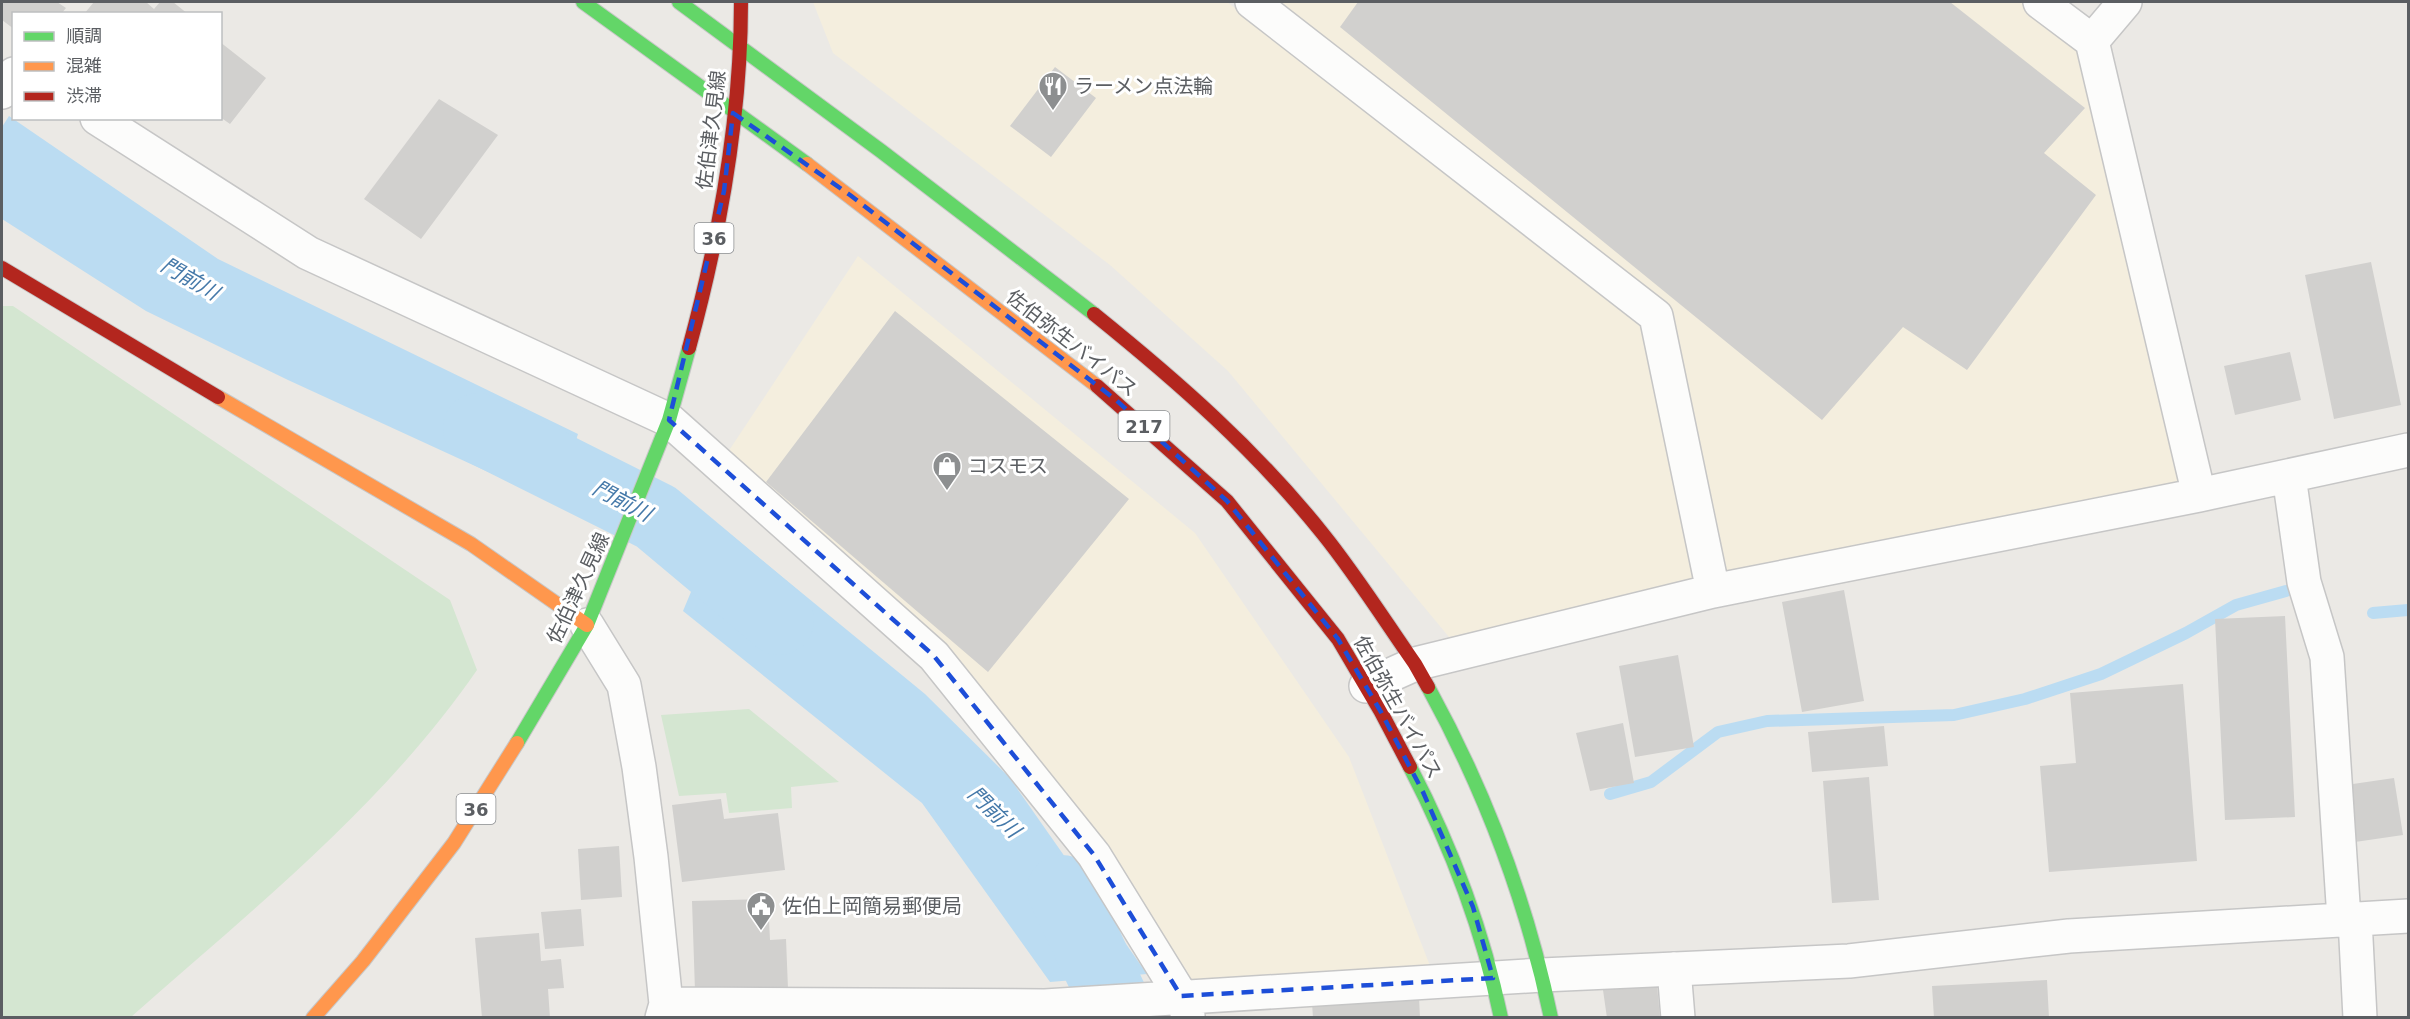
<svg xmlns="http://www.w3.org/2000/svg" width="2410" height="1019" font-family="'DejaVu Sans','Noto Sans JP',sans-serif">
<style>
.commercial{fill:#f4eede}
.green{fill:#d4e6d1}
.water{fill:#bbdcf2}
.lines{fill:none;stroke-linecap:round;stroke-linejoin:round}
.stream{stroke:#bbdcf2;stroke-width:12}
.river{stroke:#bbdcf2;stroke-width:70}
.building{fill:#d1d0ce}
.street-casing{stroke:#c6c6c6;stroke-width:36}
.fast-casing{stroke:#c7c7c7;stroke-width:16}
.slow-casing{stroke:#c7c7c7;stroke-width:16}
.jam-casing{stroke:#c7c7c7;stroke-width:16}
.street{stroke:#fcfcfb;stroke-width:33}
.fast{stroke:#63d668;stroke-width:14}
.slow{stroke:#ff974d;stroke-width:14}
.jam{stroke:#b3261e;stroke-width:14}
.marked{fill:none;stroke:#1d4ed8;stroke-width:4.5;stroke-dasharray:12 8;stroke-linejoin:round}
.labels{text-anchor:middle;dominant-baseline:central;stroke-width:6;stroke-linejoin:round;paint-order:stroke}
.shield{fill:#fff;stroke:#8c8e91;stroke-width:1.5}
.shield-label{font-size:18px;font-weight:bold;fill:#5b5e62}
.poi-label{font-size:20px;fill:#5b5e62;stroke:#fff;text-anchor:start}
.street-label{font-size:20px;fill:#5b5e62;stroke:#fff}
.water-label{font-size:21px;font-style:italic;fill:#4579a9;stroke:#fff}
</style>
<rect width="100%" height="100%" fill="#ebe9e5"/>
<!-- commercial -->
<path class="commercial" d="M813,2H1227L1644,321L1702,584L1449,637L1228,371L1110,265L833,53Z
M1267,2H2026L2085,48L2184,487L1720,578L1660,311Z
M858,256L1195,533L1349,757L1432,971L1189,982L985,700L728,452Z"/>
<!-- green -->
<path class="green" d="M2,306H13L450,600L477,670C385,804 252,910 131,1017H2Z
M749,709L839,782L791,787L792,808L729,813L726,793L679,796L661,715Z"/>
<!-- water -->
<path class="water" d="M9,116L218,259L578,434L560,489L538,495L288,380L146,311L2,219V127Z
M719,525L925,694L1009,777L1147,974L1050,982L922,803L683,611Z"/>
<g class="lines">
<!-- stream -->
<path class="stream" d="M2373,613L2408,610
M1610,794L1651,782L1718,732L1767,721L1954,715L2025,699L2101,674L2186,633L2236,605L2286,591"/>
<!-- river -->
<path class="river" d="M478,428L656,517L779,620
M1062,890L1122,1018"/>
</g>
<!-- building -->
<path class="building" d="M2,2H57L66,8L61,14H14V29L2,20Z
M94,2H146L154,9L160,2H173L188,14H84Z
M1358,2H1950L2085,108L2044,153L2096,195L1967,370L1903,327L1822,420L1340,27Z
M220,42L266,78L230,124L220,117Z
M1055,67L1096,98L1051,157L1010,126Z
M439,99L498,135L421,239L364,199Z
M2371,262L2401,405L2334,419L2305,275Z
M895,311L1129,499L988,672L766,482Z
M2290,352L2301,400L2235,415L2224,366Z
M1844,590L1864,701L1802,712L1782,602Z
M2285,616L2295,817L2225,820L2215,619Z
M1678,655L1694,747L1635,757L1619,666Z
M2183,684L2197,861L2049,872L2040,766L2076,763L2070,693Z
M1623,723L1634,783L1590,791L1576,733Z
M1884,726L1888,766L1812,772L1808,732Z
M1869,777L1879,900L1832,903L1823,781Z
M2394,778L2403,835L2355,842L2346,785Z
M721,799L724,819L778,813L785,870L682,882L672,805Z
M619,846L622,897L581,900L578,849Z
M768,899L770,940L786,939L788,989L695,991L692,901Z
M581,909L584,946L545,949L541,912Z
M539,933L541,961L561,959L564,988L548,989L550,1018H482L475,938Z
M2047,980L2049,1018H1934L1932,986Z
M1657,985L1660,1018H1607L1603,990Z
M1419,997L1420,1018H1313L1312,1003Z"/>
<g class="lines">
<!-- street casing -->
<g class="street-casing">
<path id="street" d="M1252,2L1656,316L1713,591
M2040,2L2092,41L2199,495
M2092,41L2125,2
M2,92L14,74
M97,118L308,253L669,420L934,656L1094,855L1181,996L1188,1015
M2289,476L2304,582L2327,657L2344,919
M587,625L624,685L639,767L651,857L666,1004L662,1018
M1366,686L1415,664L1713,591L2199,495L2408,450
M2355,919L2360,1018
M1674,969L1678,1018
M666,1004L1045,1006L1542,975L1849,961L2069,936L2408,916"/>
</g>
<!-- fast casing -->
<g class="fast-casing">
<path id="fast" d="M583,2L807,164
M679,2L881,151L1094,314
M1428,687C1485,791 1527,902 1551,1018
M517,743L587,625L669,420L689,348
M1410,767C1451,846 1483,930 1501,1018"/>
</g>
<!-- slow casing -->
<g class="slow-casing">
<path id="slow" d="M807,164L1097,386
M218,397L471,544L587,625
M313,1018L363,961L454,843L517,743"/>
</g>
<!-- jam casing -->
<g class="jam-casing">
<path id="jam" d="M2,268L218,397
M1094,314C1177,381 1256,450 1323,534C1356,575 1385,621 1415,664L1428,687
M689,348C719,238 741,117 741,2
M1097,386L1227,501L1338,639L1381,712L1410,767"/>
</g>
<!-- street -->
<use href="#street" class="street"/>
<!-- fast -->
<use href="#fast" class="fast"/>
<!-- slow -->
<use href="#slow" class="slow"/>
<!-- jam -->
<use href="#jam" class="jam"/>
</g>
<!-- marked area -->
<path class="marked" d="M733,113L850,195L1116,400L1227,501L1338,639L1381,712L1423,792L1473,907L1493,978L1181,996L1094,855L934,656L669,420L724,191Z"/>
<!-- icons -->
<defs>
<g id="restaurant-pin" transform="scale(1.5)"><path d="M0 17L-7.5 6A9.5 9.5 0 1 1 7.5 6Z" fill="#8d8f90" stroke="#fff"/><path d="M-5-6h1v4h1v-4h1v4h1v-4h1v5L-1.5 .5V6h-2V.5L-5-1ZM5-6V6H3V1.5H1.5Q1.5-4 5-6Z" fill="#fff"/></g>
<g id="shop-pin" transform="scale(1.5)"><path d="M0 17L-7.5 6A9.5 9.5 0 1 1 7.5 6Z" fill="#8d8f90" stroke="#fff"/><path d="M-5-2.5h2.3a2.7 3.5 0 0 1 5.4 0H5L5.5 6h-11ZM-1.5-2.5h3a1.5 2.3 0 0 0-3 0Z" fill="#fff"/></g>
<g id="civic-pin" transform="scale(1.5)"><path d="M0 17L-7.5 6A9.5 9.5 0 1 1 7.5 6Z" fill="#8d8f90" stroke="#fff"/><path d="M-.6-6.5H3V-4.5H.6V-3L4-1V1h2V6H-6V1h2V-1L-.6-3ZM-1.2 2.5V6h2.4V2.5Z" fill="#fff"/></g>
</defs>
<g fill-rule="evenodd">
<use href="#restaurant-pin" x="1053" y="86"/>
<use href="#shop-pin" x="947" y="466"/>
<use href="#civic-pin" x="761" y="906"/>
</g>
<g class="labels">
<!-- shield labels -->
<g class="shield">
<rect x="694.5" y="223" width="39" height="30" rx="4.5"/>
<rect x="1118.5" y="411" width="51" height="30" rx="4.5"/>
<rect x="456.5" y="794" width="39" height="30" rx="4.5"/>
</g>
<g class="shield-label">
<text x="714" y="238">36</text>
<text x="1144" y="426">217</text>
<text x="476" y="809">36</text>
</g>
<!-- poi labels -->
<g class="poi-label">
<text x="1074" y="86">ラーメン点法輪</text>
<text x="968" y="466">コスモス</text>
<text x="782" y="906">佐伯上岡簡易郵便局</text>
</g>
<!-- street labels -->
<g class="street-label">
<text transform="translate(711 130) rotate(-83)">佐伯津久見線</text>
<text transform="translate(1072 343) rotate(38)">佐伯弥生バイパス</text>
<text transform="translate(578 588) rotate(-65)">佐伯津久見線</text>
<text transform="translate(1398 707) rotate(61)">佐伯弥生バイパス</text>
</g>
<!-- water labels -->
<g class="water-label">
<text transform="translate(190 279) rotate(30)">門前川</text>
<text transform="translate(622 501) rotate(28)">門前川</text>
<text transform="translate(994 812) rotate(44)">門前川</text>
</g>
</g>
<!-- border -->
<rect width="2410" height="1019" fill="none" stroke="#5b5e62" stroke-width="6"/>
<!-- legend -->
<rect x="12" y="12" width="210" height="108" fill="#ffffff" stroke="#bdbfc0" stroke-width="1.5"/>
<rect x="24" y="32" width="30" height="9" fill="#63d668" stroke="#bdbfc0" stroke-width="1.5"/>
<text x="66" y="42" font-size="18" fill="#5b5e62">順調</text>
<rect x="24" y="62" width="30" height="9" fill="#ff974d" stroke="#bdbfc0" stroke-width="1.5"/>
<text x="66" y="72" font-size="18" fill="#5b5e62">混雑</text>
<rect x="24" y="92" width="30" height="9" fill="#b3261e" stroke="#bdbfc0" stroke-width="1.5"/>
<text x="66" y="102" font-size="18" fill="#5b5e62">渋滞</text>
</svg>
